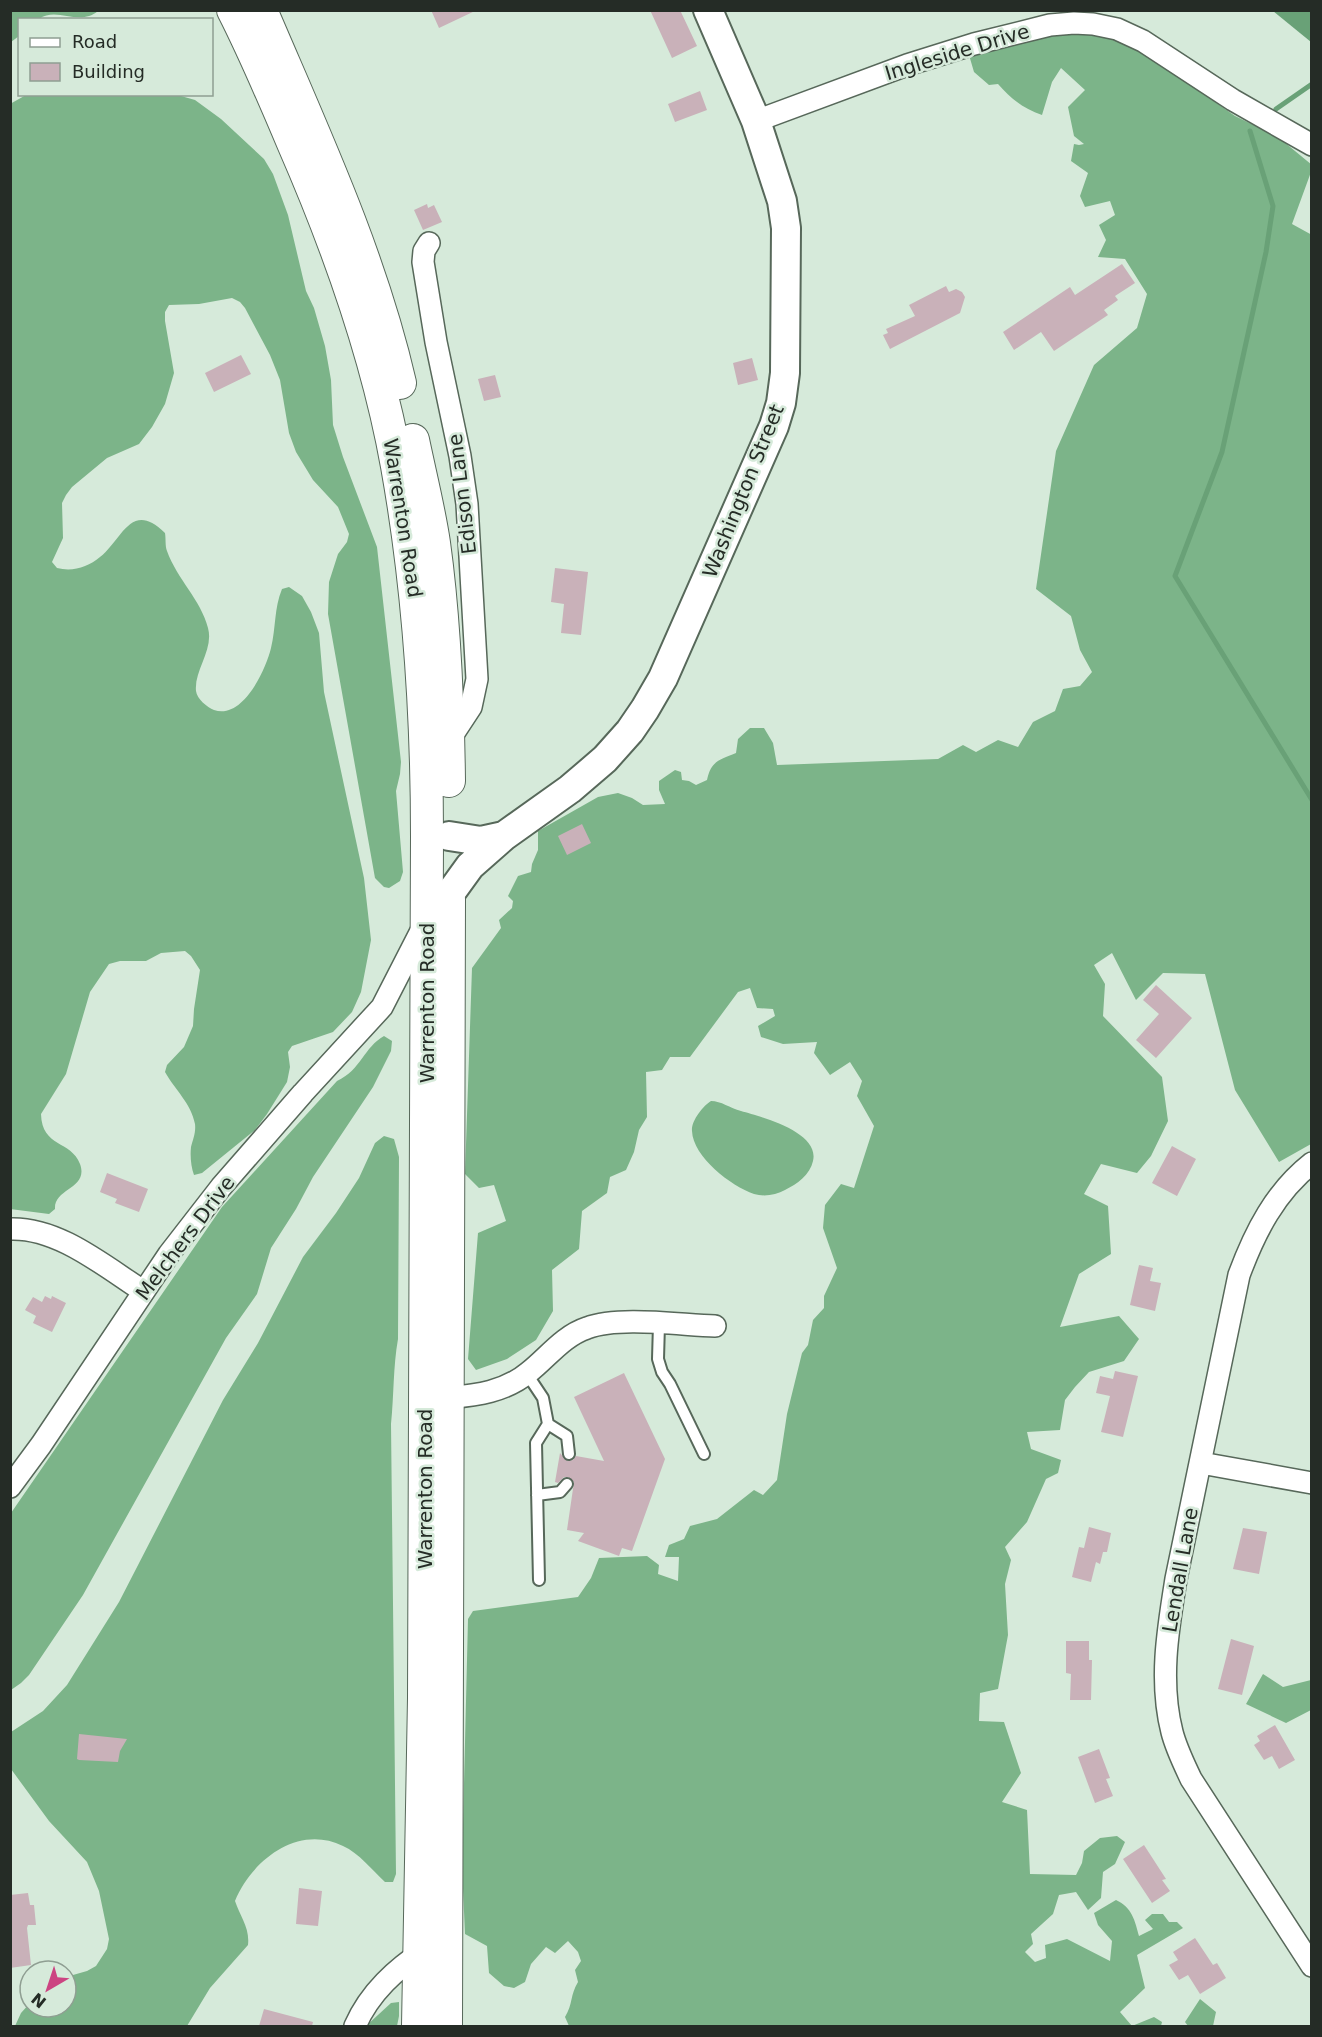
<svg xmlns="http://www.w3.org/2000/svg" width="1322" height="2037" font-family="'DejaVu Sans',sans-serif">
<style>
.forest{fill:#7cb489}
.water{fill:#69a177}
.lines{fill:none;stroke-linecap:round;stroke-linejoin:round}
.stream{stroke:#69a177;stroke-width:5}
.building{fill:#c9b1b9}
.lane-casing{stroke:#57685a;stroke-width:14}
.street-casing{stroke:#57685a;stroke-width:24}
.secondary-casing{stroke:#57685a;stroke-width:32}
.primary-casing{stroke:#57685a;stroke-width:34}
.lane{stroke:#fff;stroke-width:10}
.street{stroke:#fff;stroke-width:21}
.secondary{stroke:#fff;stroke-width:28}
.primary{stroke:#fff;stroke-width:32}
.labels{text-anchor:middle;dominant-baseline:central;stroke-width:5;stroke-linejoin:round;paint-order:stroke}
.street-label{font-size:20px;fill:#252c26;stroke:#d6eada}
</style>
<rect width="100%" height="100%" fill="#d6eada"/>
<!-- forest -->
<path class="forest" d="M11,10H98V11C79,27 57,6 39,19L20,20L19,36L11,42Z
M1071,28L1114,38L1158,62L1235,116L1278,137L1312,165L1311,172L1292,224L1312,235L1311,1144L1279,1162L1235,1090L1205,974L1163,973L1136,1000L1112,953L1094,965L1105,984L1103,1016L1162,1077L1168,1121L1151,1156L1137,1173L1101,1164L1084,1194L1108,1206L1111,1254L1079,1274L1060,1327L1119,1316L1139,1339L1124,1361L1089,1372L1075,1387L1065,1400L1060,1430L1027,1432L1031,1449L1061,1460L1058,1473L1046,1479L1027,1522L1005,1547L1011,1560L1005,1584L1008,1635L998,1689L980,1693L979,1721L1004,1722L1021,1773L1002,1802L1027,1810L1030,1874L1076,1875L1082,1863L1084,1851L1100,1838L1117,1836L1125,1842L1115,1864L1103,1872L1101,1898L1088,1910L1076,1892L1059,1895L1053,1914L1031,1934L1033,1944L1025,1952L1035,1962L1046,1958L1045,1945L1067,1939L1110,1961L1112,1941L1098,1925L1094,1913L1116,1900C1132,1907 1135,1921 1139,1936L1153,1929L1145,1920L1152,1914H1163L1169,1922H1177L1183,1928L1137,1955L1145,1988L1120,2012L1132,2026L1154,2017L1162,2022L1161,2026H569L565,2017C573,2004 570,1995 578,1982L575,1970L581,1961L578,1952L568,1941L555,1953L546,1947L531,1964L525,1982L514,1988L504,1986L489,1973L487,1946L465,1934L462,1866L468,1619L473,1611L578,1597L591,1578L599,1558L647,1556L659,1565L658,1574L678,1581L679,1557H665L669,1545L684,1539L690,1526L717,1519L754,1490L763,1495L777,1480L787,1414L802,1353L808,1345L813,1320L824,1308V1296L837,1268L823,1228L825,1205L841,1184L854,1188L874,1126L857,1096L862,1081L850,1062L830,1075L814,1053L817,1042L783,1044L761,1037L758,1026L775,1016L773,1009L757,1008L750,988L738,992L690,1057H670L662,1070L646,1072L647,1117L639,1130L634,1152L626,1170L610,1177L607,1193L582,1211L579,1249L552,1270L553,1311L536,1340L507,1359L476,1370L468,1359L478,1233L506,1221L494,1185L479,1188L465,1174L472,968L501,928L499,920L512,908L513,901L508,896L518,876L531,872L532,864L538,850V831L598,797L618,793L632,798L643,805L665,804L659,790V781L675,770L681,772L682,780L689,781L696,785L707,780C711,761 719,760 736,753L738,739L750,728H764L773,743L777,765L938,759L963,745L976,752L998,740L1018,747L1033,722L1055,711L1063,689L1080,686L1092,672L1080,650L1071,616L1036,589L1056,451L1094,365L1137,328L1147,294L1125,259L1098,257L1106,240L1099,225L1115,215L1110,201L1085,207L1080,196L1088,173L1071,161L1074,144L1079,145L1084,144L1074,136L1068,107L1085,90L1061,68L1052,82L1042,115C1024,109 1011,99 998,84L989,85L974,72L969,55Z
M26,95L174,94L195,100L221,119L264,159L273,174L288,215L306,291L314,308L325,346L331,380L333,425L343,457L377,547L401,762L400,774L396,791L403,872L400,881L389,888L384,887L375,878L328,614L329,582L338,554L347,542L349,534L338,507L313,480L296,452L289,433L280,380L270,355L245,308L240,302L232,298L199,304L169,305L165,312V321L174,373L165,404L152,427L139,444L107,458L72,487L66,495L62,503L63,538L52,562L57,568C73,572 88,567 100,557C122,540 131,499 165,533C166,539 165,546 167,551C177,579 201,600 208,628C214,650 194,670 196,691C197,699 207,707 214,710C243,720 266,669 271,648C276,628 274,608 282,589L289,587L302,596L311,612L319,633L324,692L364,878L371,940L361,992L352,1012L333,1032L292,1046L288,1052L290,1067L287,1082L267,1114L255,1130L202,1173L194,1175C191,1167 190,1156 191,1147C193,1139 196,1133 195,1124C191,1103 175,1090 165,1072L167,1065L184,1047L193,1026L194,1009L200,970L191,956L185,951L161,953L146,961H120L109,964L90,992L66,1074L41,1114C42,1148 71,1140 80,1164C89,1189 54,1188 55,1209L49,1214L10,1209V104Z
M384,1036L392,1041L391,1051L373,1087L313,1177L296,1209L271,1248L257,1294L226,1338L83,1595L29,1675L21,1683L11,1690V1513L222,1207L337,1081C361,1070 364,1047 384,1036Z
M711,1101C721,1101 730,1108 741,1111C762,1117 820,1132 813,1161C810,1175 797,1184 785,1190C776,1195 764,1197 754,1194C731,1186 693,1157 692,1131C691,1121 703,1106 711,1101Z
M384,1136L394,1139L399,1157L398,1339C393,1367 394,1396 391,1424L396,1874L393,1882H385C372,1870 359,1853 343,1846C298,1824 252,1860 235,1901C240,1916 250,1928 248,1945L210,1988L187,2026H15L21,2013L30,2003V2007H66V1977L87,1971L96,1966L107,1949L109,1939L99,1891L87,1862L49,1821L11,1769V1732L43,1711L67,1685L119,1602L223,1400L258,1343L303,1257L336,1213L359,1178L375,1143Z
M1263,1674L1283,1687L1311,1680V1710L1286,1723L1246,1704Z
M1200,1999L1216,2012L1213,2026H1188L1185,2022Z
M399,2002V2016L397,2026H366L391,2003Z"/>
<!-- water -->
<path class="water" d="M1273,11H1311V42Z"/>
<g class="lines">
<!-- stream -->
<path class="stream" d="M1276,109L1312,84
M1250,131L1273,206L1266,252L1222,452L1175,576L1312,800"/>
</g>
<!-- building -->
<path class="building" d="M431,10H477L439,28Z
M650,10H680L697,46L672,58Z
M700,91L707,110L675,122L668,104Z
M427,204L428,208L434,205L442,222L423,230L414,210Z
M1122,264L1135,283L1115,296L1118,300L1104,310L1108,315L1054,351L1041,332L1014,350L1003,332L1070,287L1075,295Z
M946,286L949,292L956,289L962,292L965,297L960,313L890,349L883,335L888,333L886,329L915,316L909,305Z
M241,355L251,374L214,392L205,373Z
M752,358L758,380L738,385L733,363Z
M495,375L501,397L484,401L478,379Z
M555,568L588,572L581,635L561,633L564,604L551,602Z
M582,824L591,843L567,855L558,836Z
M1156,985L1192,1018L1156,1058L1136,1040L1159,1014L1143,1000Z
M1172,1146L1196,1159L1177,1196L1152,1183Z
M107,1173L148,1189L139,1212L115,1203L117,1199L100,1192Z
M1139,1265L1153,1268L1150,1281L1161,1283L1155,1311L1130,1305Z
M45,1296L51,1299L52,1296L66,1303L52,1332L33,1323L36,1316L25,1310L33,1297L42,1302Z
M1115,1371L1138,1376L1123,1437L1101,1432L1110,1396L1096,1393L1100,1376L1113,1379Z
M624,1373L665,1459L632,1551L622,1548L619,1556L578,1541L584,1533L567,1530L574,1482L568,1477H564L558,1483L555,1482L560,1453L567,1461L573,1460L576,1456L604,1461L574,1397Z
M1089,1527L1111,1533L1107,1552H1103L1100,1564L1096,1562L1091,1582L1072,1577L1079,1547L1084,1548Z
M1243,1528L1267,1532L1259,1574L1233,1569Z
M1231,1639L1254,1646L1242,1695L1218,1689Z
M1066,1641H1089V1660H1092L1091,1700H1070L1071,1674L1066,1673Z
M1275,1725L1295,1760L1279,1769L1272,1756L1264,1760L1254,1745L1260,1741L1257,1736Z
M79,1734L127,1739L120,1751L118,1762L79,1760L77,1759Z
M1099,1749L1110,1778L1106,1779L1113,1796L1095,1803L1078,1757Z
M1144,1845L1166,1879L1162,1880L1170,1891L1152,1903L1123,1859Z
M299,1888L322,1891L318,1926L296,1924Z
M28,1893L30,1905H34L36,1925H28L27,1928L31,1965L10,1968V1895Z
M1195,1938L1213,1965L1217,1963L1226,1978L1200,1994L1188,1975L1179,1980L1169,1965L1178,1960L1173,1952Z
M264,2009L313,2022L312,2026H259Z"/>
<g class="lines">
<!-- lane casing -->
<g class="lane-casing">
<path id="lane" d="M659,1324L658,1359L662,1372L670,1384L704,1454
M527,1374L543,1398L548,1424L536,1443L539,1580
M548,1424L567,1436L569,1454
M537,1495L560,1492L567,1484"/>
</g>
<!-- street casing -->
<g class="street-casing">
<path id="street" d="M756,121L907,65L974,44L1050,25L1074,23L1093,24L1117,29L1143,41L1233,100L1312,145
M429,243L424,251L423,262L436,342L460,456L467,504L477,679L471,707L448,742
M1312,1163C1275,1192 1255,1232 1239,1275L1176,1579C1168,1629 1159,1681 1172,1732C1176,1748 1184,1764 1191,1779L1312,1966
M10,1229C58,1227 104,1266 143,1291
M448,1398C477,1395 505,1392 529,1372C548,1357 563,1336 587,1328C619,1316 680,1325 715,1326
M1201,1463L1312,1483
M10,1487L41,1445L169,1254L221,1187L303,1093L382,1007L422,929
M355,2026C370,1992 396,1969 426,1949"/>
</g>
<!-- secondary casing -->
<g class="secondary-casing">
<path id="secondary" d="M449,836L481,841L504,836
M449,895L470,866L504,836L570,789L605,759L630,731L645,709L663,678L774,426L781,403L785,373L786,228L782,201L756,121L708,10"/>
</g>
<!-- primary casing -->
<g class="primary-casing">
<path id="primary" d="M233,10C255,53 274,98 293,143C338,246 377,354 397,466C419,589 427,711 427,836L424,1698L418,2026
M261,10C313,132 370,253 400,383
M413,440C420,474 429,509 434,543C445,622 448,701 449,781
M446,2026L449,899"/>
</g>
<!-- lane -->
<use href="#lane" class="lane"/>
<!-- street -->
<use href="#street" class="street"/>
<!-- secondary -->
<use href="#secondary" class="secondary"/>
<!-- primary -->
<use href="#primary" class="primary"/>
</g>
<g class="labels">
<!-- street labels -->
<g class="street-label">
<text transform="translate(957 52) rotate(-17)">Ingleside Drive</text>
<text transform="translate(743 491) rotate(-68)">Washington Street</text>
<text transform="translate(462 494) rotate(-97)">Edison Lane</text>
<text transform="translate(403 518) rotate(81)">Warrenton Road</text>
<text transform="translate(427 1003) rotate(-90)">Warrenton Road</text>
<text transform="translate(185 1238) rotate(-53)">Melchers Drive</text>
<text transform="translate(425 1489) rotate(-90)">Warrenton Road</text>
<text transform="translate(1180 1570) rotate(-80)">Lendall Lane</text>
</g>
</g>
<!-- border -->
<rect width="1322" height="2037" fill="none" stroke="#252c26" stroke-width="24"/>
<!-- legend -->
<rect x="18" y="18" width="195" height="78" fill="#d6eada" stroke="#8f9e92" stroke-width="1.5"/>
<rect x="30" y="38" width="30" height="9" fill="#ffffff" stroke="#8f9e92" stroke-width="1.5"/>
<text x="72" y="48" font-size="18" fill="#252c26">Road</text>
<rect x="30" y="63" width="30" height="18" fill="#c9b1b9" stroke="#8f9e92" stroke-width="1.5"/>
<text x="72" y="78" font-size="18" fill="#252c26">Building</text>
<!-- north arrow -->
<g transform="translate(48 1989) rotate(219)"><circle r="28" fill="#d6eada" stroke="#8f9e92" stroke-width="1.5"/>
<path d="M0-4.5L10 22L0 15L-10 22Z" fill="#cc4482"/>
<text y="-9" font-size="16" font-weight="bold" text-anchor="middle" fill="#252c26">N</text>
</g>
</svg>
